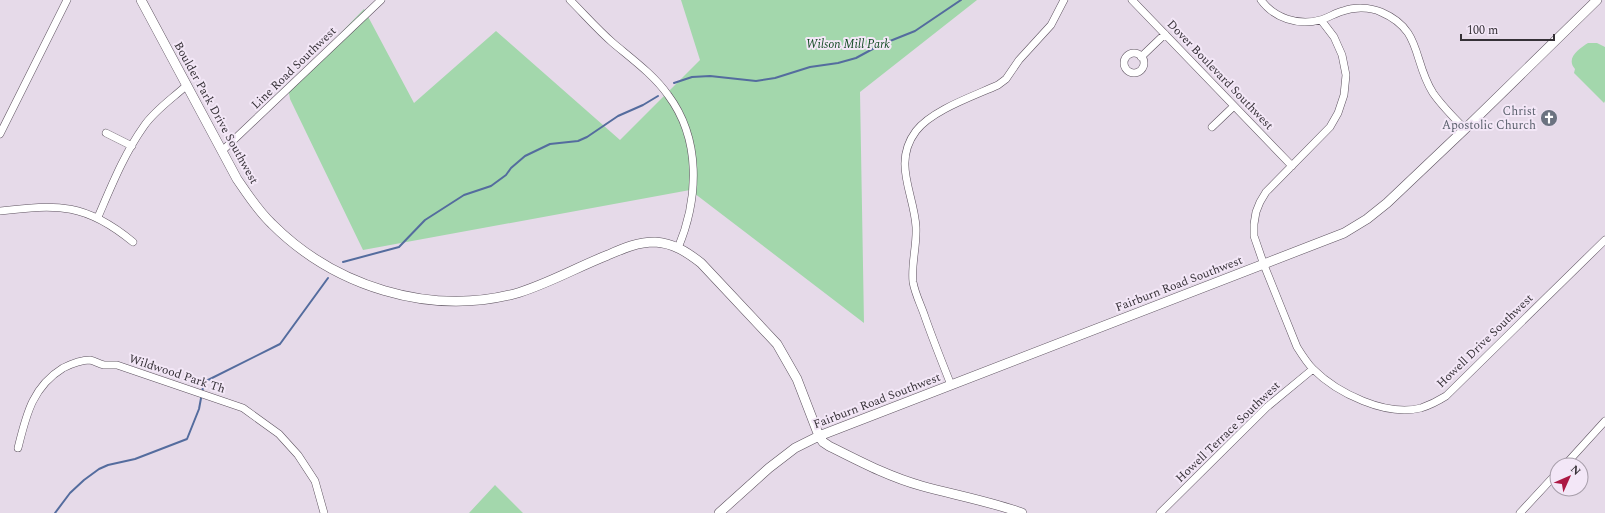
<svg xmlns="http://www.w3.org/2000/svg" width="1605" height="513" font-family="Spectral,serif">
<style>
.green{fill:#a3d7ac}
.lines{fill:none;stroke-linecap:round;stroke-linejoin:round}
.stream{stroke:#546c9e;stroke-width:2}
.minor-casing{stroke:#5d525f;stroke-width:8}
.tertiary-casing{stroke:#5d525f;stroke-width:10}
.minor{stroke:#fff;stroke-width:7}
.tertiary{stroke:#fff;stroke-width:9}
.labels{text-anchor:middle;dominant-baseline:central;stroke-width:4;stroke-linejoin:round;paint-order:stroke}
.park-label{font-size:12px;font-style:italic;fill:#124a23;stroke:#f3e7f7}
.street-label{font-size:12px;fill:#353036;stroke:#f3e7f7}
.worship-label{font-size:12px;fill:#5b616d;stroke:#f3e7f7;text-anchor:end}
</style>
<rect width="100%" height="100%" fill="#e6dae9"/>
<!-- green -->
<path class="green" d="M681,0H977L860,92L864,323L690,190L363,250L290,99L288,87L364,9L414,103L496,31L620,140L700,60Z
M1588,43H1597L1605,47V101L1604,103L1574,73L1575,69C1565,58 1580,48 1588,43Z
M495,485L523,513H469Z"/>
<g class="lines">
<!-- stream -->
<path class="stream" d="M674,83L692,77L710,76L756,81L775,78L810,67L838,63L856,58L880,45L915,31L961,0
M343,262L399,247L425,220L464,195L491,186L506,175L511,168L525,156L550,144L578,141L587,137L618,116L643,105L658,96
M55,513L70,493L84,480L99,469L108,465L135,459L187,439L199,409L204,382L280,344L328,278"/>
<!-- minor casing -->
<g class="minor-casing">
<path id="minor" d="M570,0C584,14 598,30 613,43C632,59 654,75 668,95C701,139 699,198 678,248
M1132,0L1292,166
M1261,0C1274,18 1298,26 1320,20C1328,18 1335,13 1343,11C1354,7 1370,7 1381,12C1423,30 1412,60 1433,93C1442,106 1454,118 1465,129
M1321,20L1334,37L1342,55L1346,75L1344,95L1338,113L1330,127L1266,192L1260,202L1256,212L1254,224V236L1264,265L1297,347C1302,355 1307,363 1313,369C1337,393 1386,417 1421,408C1430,405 1438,401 1446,396L1605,240
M1124 63a10 10 0 1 1 20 0a10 10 0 1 1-20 0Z
M1141,57L1165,34
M1212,127L1234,106
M106,133L132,146
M0,134L67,0
M222,151L381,0
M0,211C58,204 86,203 133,242
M98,217C111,187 124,154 144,126C155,110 173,98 187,85
M951,385C942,362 933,340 925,317C921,305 915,294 913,282C911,264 917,246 916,227C914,193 892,163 916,131C932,110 974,96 998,85L1006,79L1019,60L1051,25L1064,0
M18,448C26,416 32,387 63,368C71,364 81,360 90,360C95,361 99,364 104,365C108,365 113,365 117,365L243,408L279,434L298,455L315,481L324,513
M1565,465L1605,421
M1160,513L1267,407L1313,369
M1520,513L1557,473"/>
</g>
<!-- tertiary casing -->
<g class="tertiary-casing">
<path id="tertiary" d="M141,0L237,179C248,195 258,211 272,224C334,286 428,316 514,294C546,285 577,267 608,255C624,248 638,242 655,242C673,243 687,252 701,263L777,344L797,379L819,436L823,442L829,446C859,461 889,477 922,486C955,495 989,501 1022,513
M719,513L769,468L795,448L819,436L1344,233L1367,219L1387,203L1465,129L1597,0"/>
</g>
<!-- minor -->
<use href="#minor" class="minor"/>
<!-- tertiary -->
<use href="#tertiary" class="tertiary"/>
</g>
<!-- icons -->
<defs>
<g id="church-disc" transform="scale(0.9)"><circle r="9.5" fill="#6b7280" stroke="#f3e7f7"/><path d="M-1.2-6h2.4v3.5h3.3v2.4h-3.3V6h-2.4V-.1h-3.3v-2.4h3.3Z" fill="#fff"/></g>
</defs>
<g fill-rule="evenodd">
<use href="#church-disc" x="1549" y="118"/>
</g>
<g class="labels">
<!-- park labels -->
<g class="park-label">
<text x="848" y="44">Wilson Mill Park</text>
</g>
<!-- street labels -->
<g class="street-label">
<text transform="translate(294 68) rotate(-44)">Line Road Southwest</text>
<text transform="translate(1220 75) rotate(46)">Dover Boulevard Southwest</text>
<text transform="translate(216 113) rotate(61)">Boulder Park Drive Southwest</text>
<text transform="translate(1179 284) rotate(-21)">Fairburn Road Southwest</text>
<text transform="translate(1485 341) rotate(-44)">Howell Drive Southwest</text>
<text transform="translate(177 374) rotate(18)">Wildwood Park Th</text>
<text transform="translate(877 401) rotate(-21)">Fairburn Road Southwest</text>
<text transform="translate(1228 432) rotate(-44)">Howell Terrace Southwest</text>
</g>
<!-- worship labels -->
<g class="worship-label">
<text x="1536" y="111">Christ<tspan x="1536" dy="14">Apostolic Church</tspan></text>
</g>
</g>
<!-- north arrow -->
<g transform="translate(1569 477) rotate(45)"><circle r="19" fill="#f3e7f7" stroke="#a79eaa"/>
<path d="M0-3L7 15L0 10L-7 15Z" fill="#ac1843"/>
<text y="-6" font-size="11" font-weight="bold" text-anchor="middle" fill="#353036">N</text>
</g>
<!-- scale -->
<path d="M1461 34v6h93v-6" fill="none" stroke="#353036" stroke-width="2"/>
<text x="1467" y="34" font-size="12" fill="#353036" stroke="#f3e7f7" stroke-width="3" paint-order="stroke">100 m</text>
</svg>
